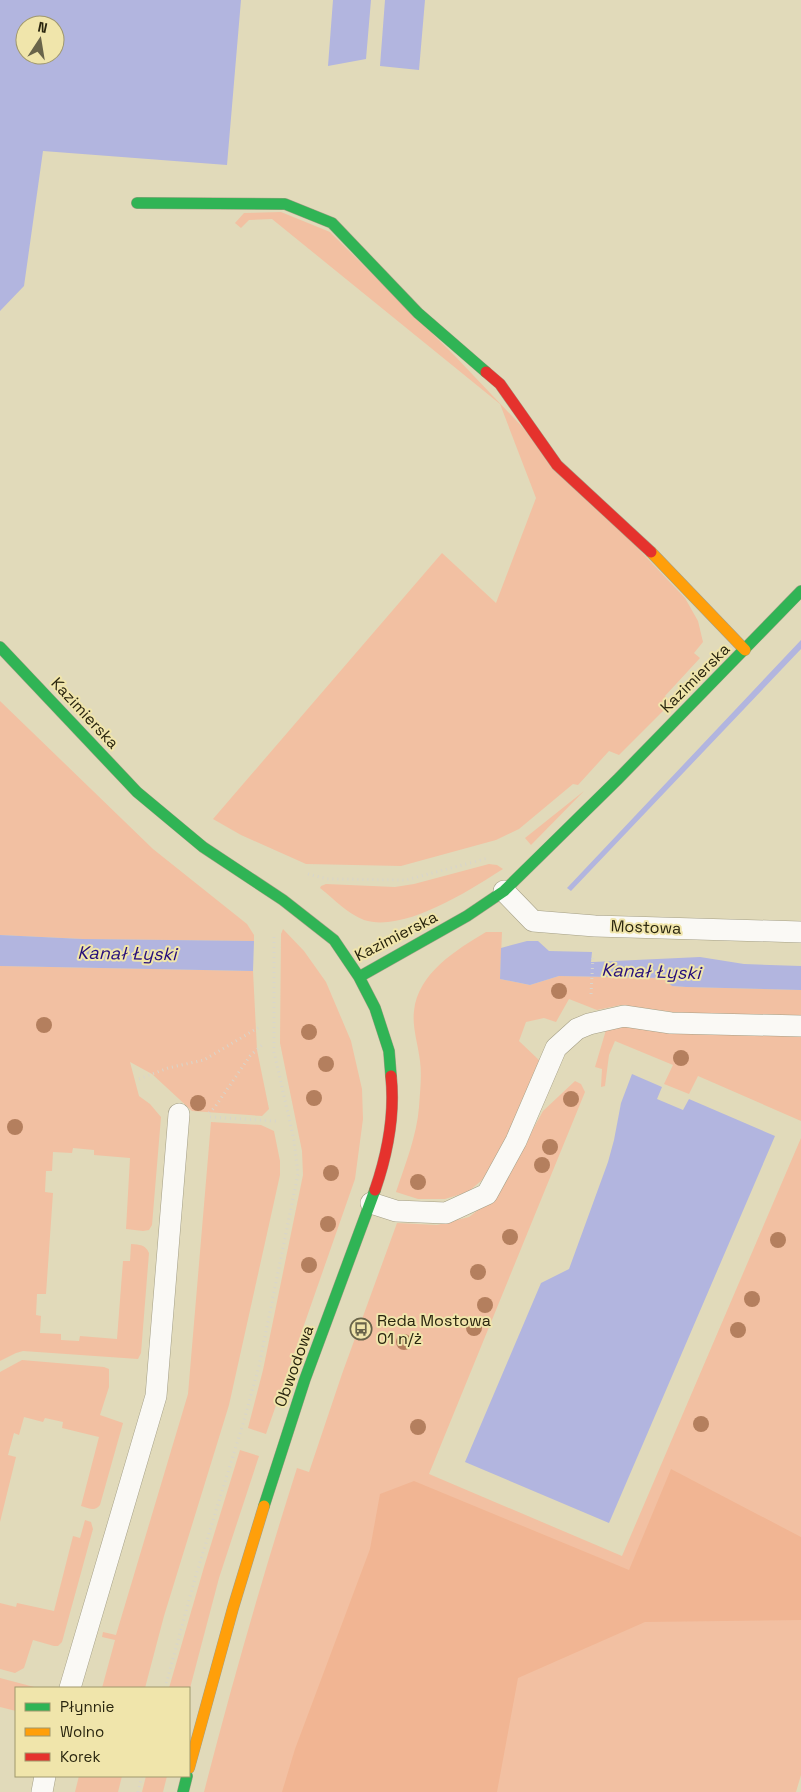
<svg xmlns="http://www.w3.org/2000/svg" width="801" height="1792" font-family="'Space Grotesk',sans-serif">
<style>
.green{fill:#f2c0a2}
.forest{fill:#f1b593}
.water{fill:#b2b5df;fill-rule:evenodd}
.lines{fill:none;stroke-linecap:round;stroke-linejoin:round}
.lane-casing{stroke:#a49f86;stroke-width:22}
.fast-casing{stroke:#a49f86;stroke-width:12}
.slow-casing{stroke:#a49f86;stroke-width:12}
.jam-casing{stroke:#a49f86;stroke-width:12}
.path{stroke:#d8d5cb;stroke-width:3;stroke-dasharray:1 4;stroke-linecap:butt}
.lane{stroke:#faf9f5;stroke-width:21}
.fast{stroke:#30b455;stroke-width:11}
.slow{stroke:#ff9f0a;stroke-width:11}
.jam{stroke:#e5322d;stroke-width:11}
.tree{fill:#b47f5e}
.labels{text-anchor:middle;dominant-baseline:central;stroke-width:4;stroke-linejoin:round;paint-order:stroke}
.street-label{font-size:16px;fill:#29250e;stroke:#f0e5ab}
.poi-label{font-size:16px;fill:#29250e;stroke:#f0e5ab;text-anchor:start}
.water-label{font-size:18px;font-style:italic;fill:#240d7b;stroke:#f0e5ab}
</style>
<rect width="100%" height="100%" fill="#e1daba"/>
<!-- green -->
<path class="green" d="M281,212L330,232L454,355L685,598L698,621L703,642L694,653L700,658L665,696L671,703L619,755L609,751L578,785L573,784L519,829L496,840L401,866L306,864L241,835L213,819L442,553L496,603L536,498L500,404L272,219L249,220L241,228L235,223L244,213Z
M0,701L153,849L247,924L254,935V941L83,939L0,935Z
M584,791L531,845L525,838Z
M489,864L497,865L503,869C470,890 404,933 364,920C348,914 334,899 320,888L321,886L326,884L395,887L414,884Z
M283,929L304,951L326,982L351,1041L362,1089L363,1119L355,1179L266,1434L248,1428L263,1370L303,1175L302,1151L280,1043L281,934Z
M486,932H502L500,979L530,985L559,976L663,978L672,986L686,987L801,990V1015L687,1014L621,1005L597,1010L569,999L556,1022L544,1018L526,1022L519,1041L540,1061L504,1147L488,1175L468,1192L445,1199H418L396,1192C405,1165 417,1135 419,1107C420,1092 422,1075 420,1061C418,1044 412,1027 414,1011C418,973 456,950 486,932Z
M0,966L253,971L257,1050L269,1109L262,1116L192,1111L152,1074L130,1062L139,1096L150,1104L161,1117L152,1225L149,1230L143,1231L126,1229L130,1158L94,1155V1150L73,1148L72,1153L53,1152L52,1171H46L45,1192L53,1193L46,1294H37L36,1315L41,1316L40,1333L61,1334V1340L79,1341L80,1336L117,1339L123,1261H130L131,1244C140,1245 145,1244 149,1253L141,1353L138,1359L23,1351L16,1353L0,1361Z
M615,1023L801,1035V1121L698,1076L689,1094L664,1084L673,1065L615,1041L609,1055L605,1086L601,1087L602,1069L595,1067L606,1030Z
M575,1081L581,1084L585,1092L429,1474L622,1556L801,1138V1775L796,1792H204C232,1683 263,1575 297,1468L309,1472L342,1374L397,1223L437,1225L469,1217L496,1196L543,1111Z
M211,1122L261,1125L274,1131L280,1161V1175L229,1405L164,1616L145,1688H102L115,1640L102,1637L103,1632L116,1635L188,1394Z
M22,1360L104,1367L109,1369V1387L100,1415L123,1423L100,1505C95,1512 89,1508 81,1506L99,1437L62,1428L63,1422L45,1418L43,1422L24,1417L19,1435L14,1433L8,1455L16,1457L0,1522V1372Z
M240,1450L259,1456L219,1578L189,1692V1688H169L204,1567Z
M85,1520L91,1522L93,1529L62,1642L58,1646H54L33,1640L24,1668L15,1673L0,1669V1603L16,1607L17,1603L54,1611L73,1536L80,1538Z
M0,1678L38,1688H39H16V1711L0,1707Z
M79,1776H122L118,1792H75Z
M146,1776H167L163,1792H142Z"/>
<!-- forest -->
<path class="forest" d="M671,1469L801,1537V1620L645,1622L518,1678L497,1792H282L295,1749L370,1549L380,1494L414,1481L629,1570Z"/>
<!-- water -->
<path class="water" d="M0,0H241L227,165L43,151L24,286L0,311ZM25,25H55V55H25Z
M333,0H371L366,59L328,66Z
M385,0H425L419,70L380,66Z
M801,640V649L571,891L567,888Z
M0,935L83,939L254,941L253,971L0,966Z
M527,941H538L549,951L592,952L591,962H593L700,957L744,964L801,966V990L686,987L672,986L663,978L559,976L530,985L500,979L501,948Z
M632,1074L662,1087L657,1099L683,1110L689,1099L775,1136L609,1523L465,1462L541,1283L569,1269L608,1162L614,1140L621,1103Z"/>
<g class="lines">
<!-- lane casing -->
<g class="lane-casing">
<path id="lane" d="M504,891L533,921L595,926L801,932
M371,1203L396,1211L446,1213L487,1194L516,1141L556,1048L577,1029L589,1024L624,1016L671,1023L801,1026
M70,1688L156,1396L179,1114
M42,1792L45,1776"/>
</g>
<!-- fast casing -->
<g class="fast-casing">
<path id="fast" d="M137,203L285,204L332,223L418,313L486,372
M0,647L137,792L203,847L283,900L334,940L359,977L375,1008L389,1051L391,1076
M359,977L467,916L504,891L618,779L801,591
M264,1506L305,1379L375,1190
M183,1792L187,1776"/>
</g>
<!-- slow casing -->
<g class="slow-casing">
<path id="slow" d="M651,552L745,650
M189,1768L233,1608L264,1506"/>
</g>
<!-- jam casing -->
<g class="jam-casing">
<path id="jam" d="M486,372L500,384L557,465L651,552
M375,1190C387,1155 395,1113 391,1076"/>
</g>
<!-- path -->
<path class="path" d="M308,874L327,879L406,880L485,859H488
M591,994L593,957
M139,1079L168,1068L204,1060L261,1026
M209,1113L215,1107L250,1056L262,1045
M210,1117L276,1121
M165,1688L196,1575L243,1424L259,1366L298,1174L294,1140L274,1052V936
M138,1792L142,1776"/>
<!-- lane -->
<use href="#lane" class="lane"/>
<!-- fast -->
<use href="#fast" class="fast"/>
<!-- slow -->
<use href="#slow" class="slow"/>
<!-- jam -->
<use href="#jam" class="jam"/>
</g>
<!-- trees -->
<g class="tree">
<circle cx="559" cy="991" r="8"/>
<circle cx="44" cy="1025" r="8"/>
<circle cx="309" cy="1032" r="8"/>
<circle cx="681" cy="1058" r="8"/>
<circle cx="326" cy="1064" r="8"/>
<circle cx="314" cy="1098" r="8"/>
<circle cx="571" cy="1099" r="8"/>
<circle cx="198" cy="1103" r="8"/>
<circle cx="15" cy="1127" r="8"/>
<circle cx="550" cy="1147" r="8"/>
<circle cx="542" cy="1165" r="8"/>
<circle cx="331" cy="1173" r="8"/>
<circle cx="418" cy="1182" r="8"/>
<circle cx="328" cy="1224" r="8"/>
<circle cx="510" cy="1237" r="8"/>
<circle cx="778" cy="1240" r="8"/>
<circle cx="309" cy="1265" r="8"/>
<circle cx="478" cy="1272" r="8"/>
<circle cx="752" cy="1299" r="8"/>
<circle cx="485" cy="1305" r="8"/>
<circle cx="474" cy="1328" r="8"/>
<circle cx="738" cy="1330" r="8"/>
<circle cx="404" cy="1342" r="8"/>
<circle cx="701" cy="1424" r="8"/>
<circle cx="418" cy="1427" r="8"/>
</g>
<!-- icons -->
<defs>
<g id="bus-ring" transform="scale(1.125)"><circle r="9.5" fill="#f0e5ab" stroke="#69644a" stroke-width="1.5"/><path d="M-5-6H5V4H4V6H2V4H-2V6H-4V4H-5ZM-3.5-4V0h7V-4ZM-3.5 1.2v1.5H-2V1.2ZM2 1.2v1.5H3.5V1.2Z" fill="#69644a"/></g>
</defs>
<g fill-rule="evenodd">
<use href="#bus-ring" x="361" y="1329"/>
</g>
<g class="labels">
<!-- street labels -->
<g class="street-label">
<text transform="translate(695 678) rotate(-45)">Kazimierska</text>
<text transform="translate(85 713) rotate(47)">Kazimierska</text>
<text transform="translate(646 927) rotate(2)">Mostowa</text>
<text transform="translate(396 936) rotate(-27)">Kazimierska</text>
<text transform="translate(294 1366) rotate(-70)">Obwodowa</text>
</g>
<!-- poi labels -->
<g class="poi-label">
<text x="377" y="1320">Reda Mostowa<tspan x="377" dy="18">01 n/ż</tspan></text>
</g>
<!-- water labels -->
<g class="water-label">
<text transform="translate(127 953) rotate(1)">Kanał Łyski</text>
<text transform="translate(651 971) rotate(2)">Kanał Łyski</text>
</g>
</g>
<!-- legend -->
<rect x="15" y="1687" width="175" height="90" fill="#f0e5ab" stroke="#a0986c"/>
<rect x="25" y="1703" width="25" height="8" fill="#30b455" stroke="#a0986c"/>
<text x="60" y="1712" font-size="15" fill="#29250e">Płynnie</text>
<rect x="25" y="1728" width="25" height="8" fill="#ff9f0a" stroke="#a0986c"/>
<text x="60" y="1737" font-size="15" fill="#29250e">Wolno</text>
<rect x="25" y="1753" width="25" height="8" fill="#e5322d" stroke="#a0986c"/>
<text x="60" y="1762" font-size="15" fill="#29250e">Korek</text>
<!-- north arrow -->
<g transform="translate(40 40) rotate(12)"><circle r="24" fill="#f0e5ab" stroke="#a0986c"/>
<path d="M0-4L9 19L0 12L-9 19Z" fill="#69644a"/>
<text y="-8" font-size="14" font-weight="bold" text-anchor="middle" fill="#29250e">N</text>
</g>
</svg>
